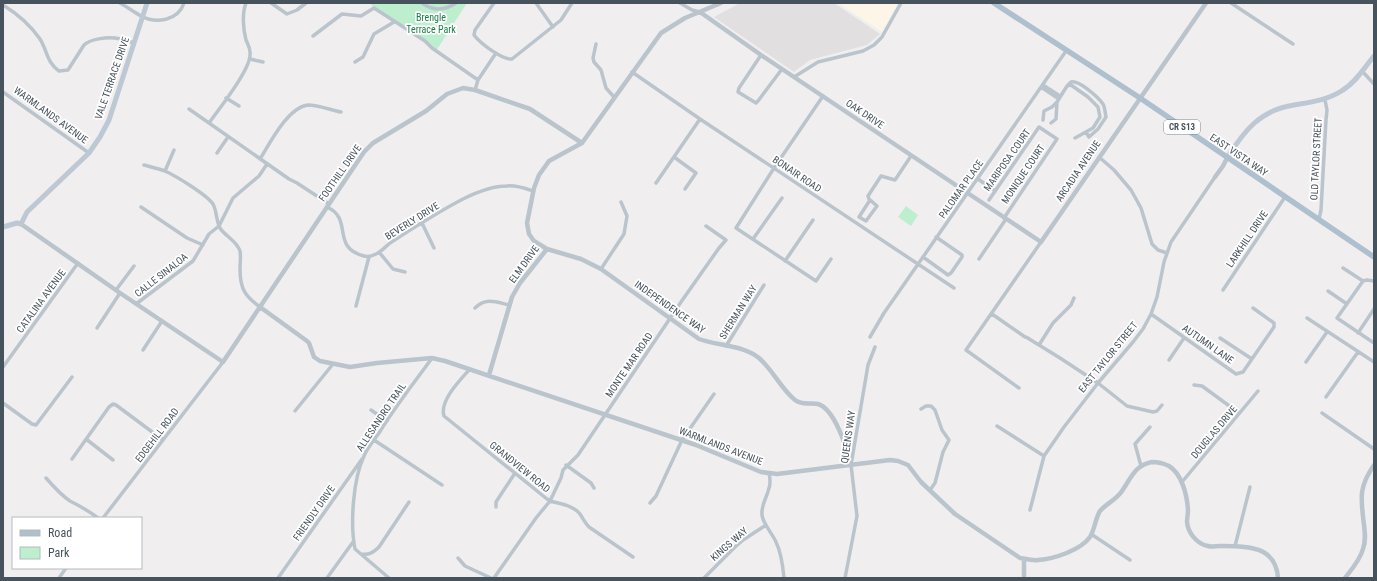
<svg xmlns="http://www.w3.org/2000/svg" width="1377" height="581" font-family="'Roboto Condensed',sans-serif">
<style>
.commercial{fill:#fcf5e8}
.education{fill:#e2dfe1}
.green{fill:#bdefce}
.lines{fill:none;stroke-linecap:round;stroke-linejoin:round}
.minor{stroke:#bac4cc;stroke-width:3.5}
.tertiary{stroke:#bac4cc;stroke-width:4.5}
.secondary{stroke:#bcc8d3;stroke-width:5}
.primary{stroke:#aebfce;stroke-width:5.5}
.labels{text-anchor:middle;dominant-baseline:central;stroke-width:3.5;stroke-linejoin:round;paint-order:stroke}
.shield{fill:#fff;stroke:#7e878d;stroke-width:1}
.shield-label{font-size:9px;font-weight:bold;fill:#47535c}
.park-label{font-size:10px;fill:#167e47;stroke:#fff}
.street-label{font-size:10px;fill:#47535c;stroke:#fff}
</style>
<rect width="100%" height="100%" fill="#f1eeef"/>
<!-- commercial -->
<path class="commercial" d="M838,3H898L882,32Z"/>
<!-- education -->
<path class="education" d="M740,3H834L880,34L867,45L810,60L794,72L714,17Z"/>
<!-- green -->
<path class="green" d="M370,3H467L436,51L428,44L374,8Z
M906,206L918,215L911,226L898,217Z"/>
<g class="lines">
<!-- minor -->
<path class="minor" d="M120,3C127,7 134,12 141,16C156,24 178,21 184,3
M271,3L287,14L297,10L306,3
M422,3C433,11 444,11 456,3
M494,3L475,30L474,35C480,43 502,60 512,59L561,20L572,3
M536,3L553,27
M680,3L692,10L700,12
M1231,3L1293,44
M3,5C16,13 31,26 40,39C47,50 47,63 59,71L68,70L84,45C90,39 107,37 115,38C121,39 128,41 134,43
M313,36L342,14L361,16L374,8L425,41L432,48L478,80
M596,44L593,58L594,62L601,70L606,88L614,97
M761,55L739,88L738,92L756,103L758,101L782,69
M250,59L263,62
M355,62L363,57L374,34L394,22
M1362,71L1374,84
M632,72L700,119L954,288
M794,77L818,62L863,51L874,45L882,37L901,3
M1043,85L1060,96
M1041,87L1059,99
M475,90L478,80L496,53
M3,92L89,153
M823,96L774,168L736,228L816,281L831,259
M226,98L239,106
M189,109L289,179L297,183L329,204
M1043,120L1044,111L1052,107L1057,102
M209,123C219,109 250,70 250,55C251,49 248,45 246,40C243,29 242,13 246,3
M1051,123L1056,119L1057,102L1067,86
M1075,138L1093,128L1100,117L1098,107L1088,97L1071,85L1067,86L1071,82C1079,80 1098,97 1103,104C1105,107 1105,113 1106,117L1098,129L1089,137L1086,132
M217,153L228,137
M674,157L696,173L685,189
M1099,157L1114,170L1131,190L1141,208L1152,244L1158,250L1167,253
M260,159C270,143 288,107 308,105C318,105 331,110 341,112
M144,165C151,167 159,169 165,171C176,176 207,195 213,204C217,211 216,221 220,228C225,236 237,241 240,251C241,257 240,263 240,269C240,289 245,296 260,307
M165,171L174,150
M978,179L995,191
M656,183L700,119
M870,200L859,217L866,221L877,206L869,199L868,196L881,176L895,180L911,156
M989,200L1039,127L1057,139L1004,218
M141,207L187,238L203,245
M327,207C354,219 330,247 364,256C368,257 372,256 376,254C381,252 385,247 390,243C413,228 438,212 463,199C475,193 493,186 507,186C516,185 524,188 533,191
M1319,219L1321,210L1326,120L1327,110L1325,100
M422,223L434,248
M753,239L782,198
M379,252L393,269L405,272
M923,257L948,275L951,273L962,257V255L936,237
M979,259L1006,219
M785,261L813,220
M1343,268L1363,281
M601,269L624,234L627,216L621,202
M1363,281L1337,318L1374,343
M1363,281L1367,280L1374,281
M116,290L134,266
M1223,290L1285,197
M1328,291L1347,304
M136,304L193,261L209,234L219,226L233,198L259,176L267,164
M356,306L369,257
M475,308C486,297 496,302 509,305
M992,314L1025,337
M1151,314L1236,374L1243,372L1274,327V323L1253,308
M1307,318L1374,362
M97,328L120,293
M1358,333L1374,309
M870,337L884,313L923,257L1066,51
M1026,337L1060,358L1098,383L1127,406L1153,412L1157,411L1162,405
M1220,338L1252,359
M1039,345L1053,323L1071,305L1074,298
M726,346L764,285
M143,350L162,321
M1169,360L1184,338
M1306,362L1327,332
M3,367L78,263
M470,369C461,379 439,401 444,416L547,499L550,501C560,504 573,505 580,514C583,519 585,523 589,527L633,557
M1194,385L1202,386L1239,413
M1019,388L966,350L1041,242
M1326,397L1358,352
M3,403L32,424L36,425L72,377
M921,409L926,406H931L935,410L942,430L949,440L943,452L935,483L930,490
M371,410L387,421
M295,411L333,364
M1322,413L1374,449
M997,426L1044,456
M86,439L113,460
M374,440L442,485
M72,459L109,407L113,404L116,405L163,440
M566,465L591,483L594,488
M1141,466L1135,444L1150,427
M769,473C770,478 771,483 769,488C767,498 761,504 762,515C763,524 772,533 776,542C781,552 783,567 784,578
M46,478C53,486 61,495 70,501C80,506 89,511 98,518
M1182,482L1258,391
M650,503L656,496L682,440L714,394
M496,507V502L515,473
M1030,510L1044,456L1064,427L1098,383L1133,342L1143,329L1151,314L1157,297L1164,262L1171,242L1215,177
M103,518L223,362
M1091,534L1130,560
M1235,546L1250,487
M361,554C369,555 373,553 379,547L409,502
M458,558L465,566L491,578
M59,578L66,568
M278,578L362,459
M327,578L353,542
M389,578L355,549C350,524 353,479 364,456C367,448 374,440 379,433C395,407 414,383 432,358
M494,578L536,518L550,501L561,478L563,470L578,455L681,302L719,248L726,240L706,226
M704,578L735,547L743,540L766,525
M845,578L857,516L851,465L868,365L875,347"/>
<!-- tertiary -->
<path class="tertiary" d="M700,12L761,55L1041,242L1206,3
M582,143L549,161L539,175L534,188L527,223L529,234L534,241L547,249L581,259L601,269L699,339C718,346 743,345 759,358C773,370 781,389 795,400C803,406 810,402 818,404C835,409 847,449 851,465
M1215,177L1223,166L1227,158
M21,224L120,293L223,362L364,152L373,143L426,111L447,94L463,88L475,90L530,109L582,143L661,33L685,18L721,3
M260,307L307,341L309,343L314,357L320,361L350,367L377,363L432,358L445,361L696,445L761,472L777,474L890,460L898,461L908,465L921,482L955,514L1020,558C1026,559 1033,561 1038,560C1054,559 1081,550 1090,537C1095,529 1095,519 1100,511C1107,503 1116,500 1122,491C1131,478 1135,465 1152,462C1157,462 1165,464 1169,466C1182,474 1187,495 1188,510C1188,514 1187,518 1187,522C1188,533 1197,544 1208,546C1211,547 1216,546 1220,546C1245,546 1276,545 1278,578
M489,375L512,297L520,283L547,249
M1024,578V559
M1345,578C1352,569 1360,560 1363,549C1366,541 1365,533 1364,525C1361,499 1358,488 1374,465"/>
<!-- secondary -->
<path class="secondary" d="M1227,158C1244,131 1260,110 1294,105C1312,102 1328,100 1343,90C1356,82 1364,68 1374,56
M3,227L17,223L21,224L27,212L89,153L100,137L109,120L147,3"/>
<!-- primary -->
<path class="primary" d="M994,3L1140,98L1374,257"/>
</g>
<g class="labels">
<!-- shield labels -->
<rect class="shield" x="1164" y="120" width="36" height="14" rx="3"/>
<g class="shield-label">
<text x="1182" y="127">CR S13</text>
</g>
<!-- park labels -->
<g class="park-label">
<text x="431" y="17">Brengle<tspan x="431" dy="12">Terrace Park</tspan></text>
</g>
<!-- street labels -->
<g class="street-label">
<text transform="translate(112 78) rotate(-71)">VALE TERRACE DRIVE</text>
<text transform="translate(865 114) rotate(34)">OAK DRIVE</text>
<text transform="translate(51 115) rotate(36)">WARMLANDS AVENUE</text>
<text transform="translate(1239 155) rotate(34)">EAST VISTA WAY</text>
<text transform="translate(1316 159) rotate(-87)">OLD TAYLOR STREET</text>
<text transform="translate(1007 160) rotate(-55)">MARIPOSA COURT</text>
<text transform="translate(1078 171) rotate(-56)">ARCADIA AVENUE</text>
<text transform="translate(340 173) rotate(-55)">FOOTHILL DRIVE</text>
<text transform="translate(797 174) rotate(34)">BONAIR ROAD</text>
<text transform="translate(1023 174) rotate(-56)">MONIQUE COURT</text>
<text transform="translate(961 189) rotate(-55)">PALOMAR PLACE</text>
<text transform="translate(412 221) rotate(-32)">BEVERLY DRIVE</text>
<text transform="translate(1247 239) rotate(-56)">LARKHILL DRIVE</text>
<text transform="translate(524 264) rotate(-54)">ELM DRIVE</text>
<text transform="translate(161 275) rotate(-38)">CALLE SINALOA</text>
<text transform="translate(41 301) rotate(-54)">CATALINA AVENUE</text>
<text transform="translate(670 307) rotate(35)">INDEPENDENCE WAY</text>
<text transform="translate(738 312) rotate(-58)">SHERMAN WAY</text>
<text transform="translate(1208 344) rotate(35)">AUTUMN LANE</text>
<text transform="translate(1108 357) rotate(-51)">EAST TAYLOR STREET</text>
<text transform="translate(629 365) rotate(-56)">MONTE MAR ROAD</text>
<text transform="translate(381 417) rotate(-56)">ALLESANDRO TRAIL</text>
<text transform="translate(1214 432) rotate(-50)">DOUGLAS DRIVE</text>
<text transform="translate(157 435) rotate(-53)">EDGEHILL ROAD</text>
<text transform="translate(848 437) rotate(-82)">QUEENS WAY</text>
<text transform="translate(721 446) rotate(21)">WARMLANDS AVENUE</text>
<text transform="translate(520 467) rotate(39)">GRANDVIEW ROAD</text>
<text transform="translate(314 513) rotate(-55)">FRIENDLY DRIVE</text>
<text transform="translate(729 544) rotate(-41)">KINGS WAY</text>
</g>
</g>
<!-- border -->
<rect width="1377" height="581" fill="none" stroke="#47535c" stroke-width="8"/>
<!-- legend -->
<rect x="12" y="517" width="130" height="52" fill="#ffffff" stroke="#b5babe"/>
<rect x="20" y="530" width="20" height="6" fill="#aebfce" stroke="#b5babe"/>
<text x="48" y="537" font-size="12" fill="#47535c">Road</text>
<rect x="20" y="547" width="20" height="12" fill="#bdefce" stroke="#b5babe"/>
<text x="48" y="557" font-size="12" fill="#47535c">Park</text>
</svg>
